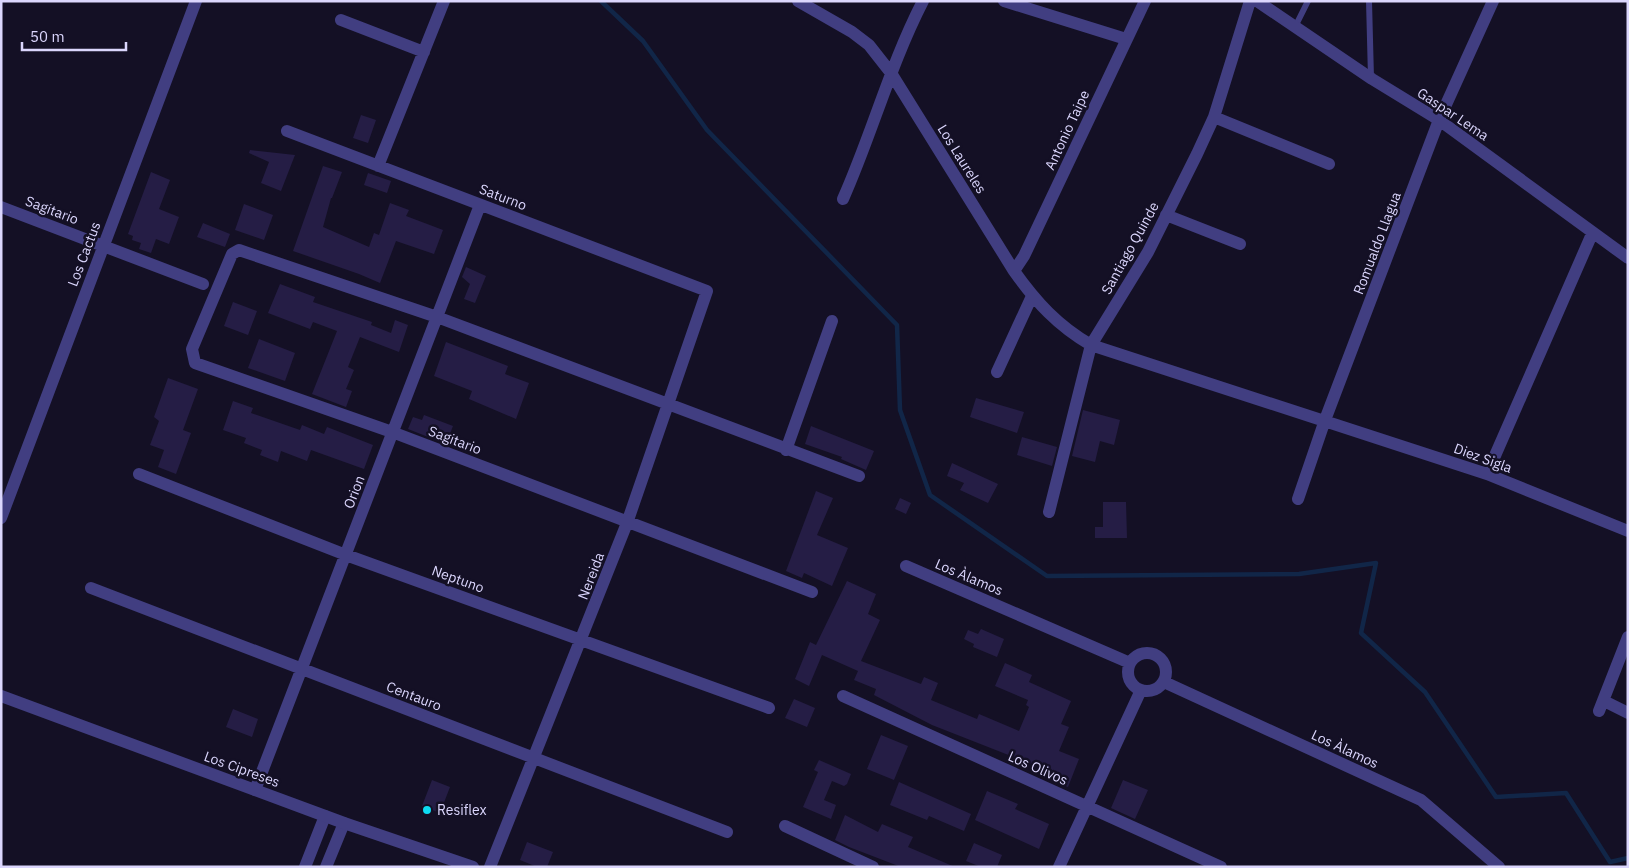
<svg xmlns="http://www.w3.org/2000/svg" width="1629" height="868" font-family="'IBM Plex Sans',sans-serif">
<style>
.lines{fill:none;stroke-linecap:round;stroke-linejoin:round}
.stream{stroke:#112648;stroke-width:4.5}
.building{fill:#251d45}
.service{stroke:#413e81;stroke-width:6}
.minor{stroke:#413e81;stroke-width:12}
.tertiary{stroke:#413e81;stroke-width:12}
.poi-dot{fill:#0ddbf2;stroke:#141025;stroke-width:2}
.labels{text-anchor:middle;dominant-baseline:central;stroke-width:5;stroke-linejoin:round;paint-order:stroke}
.street-label{font-size:14px;fill:#dbd6fd;stroke:#141025}
.poi-label{font-size:14px;fill:#dbd6fd;stroke:#141025;text-anchor:start}
</style>
<rect width="100%" height="100%" fill="#141025"/>
<g class="lines">
<!-- stream -->
<path class="stream" d="M601,1L643,41L707,130L897,325L900,410L930,495L1047,576L1299,574L1376,563L1361,633L1425,692L1496,797L1566,793L1610,862L1628,858"/>
</g>
<!-- building -->
<path class="building" d="M361,115L376,120L368,143L353,138Z
M250,150L295,155L281,191L261,183L269,162L249,153Z
M323,166L342,172L332,198H331L323,227L369,247L374,233L379,235L390,203L409,210L406,216L443,230L434,254L396,241L380,283L359,274L293,251Z
M151,172L170,180L159,209L179,217L169,244L156,239L151,253L139,249L141,243L132,240L133,236L128,234Z
M368,173L391,181L387,193L364,185Z
M244,204L273,215L264,240L235,230Z
M203,223L230,234L225,247L197,237Z
M466,267L486,276L475,303L464,299L470,284L462,277Z
M280,284L315,297L313,302L372,322L371,325L391,333L395,320L408,325L399,352L360,337L348,367L354,370L346,389L352,391L346,407L312,394L337,331L313,322L310,329L268,313Z
M233,302L257,311L248,335L224,326Z
M259,339L295,353L285,381L248,368Z
M446,342L508,366L505,374L529,383L516,419L469,399L472,391L434,376Z
M168,378L198,389L183,430L191,433L176,474L158,467L164,450L150,445L159,421L154,417Z
M976,398L1024,412L1017,433L970,417Z
M233,401L253,408L251,413L300,430L302,425L324,434L327,427L373,445L364,469L311,450L307,461L281,451L278,462L260,455L262,450L244,443L246,438L223,430Z
M1083,410L1120,420L1114,445L1100,441L1095,462L1072,456Z
M424,415L453,426L446,444L408,429L413,417L422,420Z
M811,426L874,451L866,470L841,459L842,457L805,444Z
M1022,437L1057,447L1052,466L1017,455Z
M952,463L998,484L988,503L960,490L964,483L947,476Z
M816,491L833,498L817,535L848,548L832,586L804,573L802,578L786,571Z
M900,498L911,503L906,514L895,509Z
M1103,502H1126L1127,538H1095V527H1103Z
M847,581L876,594L868,614L880,620L861,661L921,684L924,677L938,683L931,700L977,719L979,714L1019,731L1029,707L1026,705L1028,700L995,686L1005,663L1032,675L1029,682L1071,701L1061,724L1069,727L1059,751L1079,759L1068,787L1046,778L1049,771L932,725L874,695L876,689L854,680L858,671L822,655L809,686L795,679L810,642L816,645Z
M981,629L1004,639L997,657L973,647L974,644L964,639L968,630L978,634Z
M794,699L815,708L807,727L785,718Z
M233,709L258,719L252,737L226,727Z
M881,735L908,746L894,780L867,769Z
M819,760L851,774L847,784L844,786L832,781L824,800L836,805L831,819L803,807L818,772L814,770Z
M432,780L450,787L440,813L422,806Z
M1123,780L1148,790L1135,819L1111,808Z
M899,782L971,814L964,831L929,816L927,820L890,805Z
M987,791L1018,804L1015,809L1049,824L1039,849L975,820Z
M845,815L878,832L882,824L913,837L908,847L955,867H901L849,847L835,840Z
M527,842L553,852L547,867H537L520,860Z
M974,843L1002,855L997,867H981L966,861Z"/>
<g class="lines">
<!-- service -->
<path class="service" d="M1369,1L1371,78
M1295,27L1308,1"/>
<!-- minor -->
<path class="minor" d="M798,1L852,32L869,45L891,73L1014,271C1036,302 1058,326 1091,345L1487,474L1628,531
M1004,1L1126,39
M1257,1L1372,79L1439,120L1628,258
M341,20L424,52
M1214,117L1329,164
M287,131L707,291L627,523L490,867
M378,166L444,1
M843,199C872,134 890,65 923,1
M1,207L203,284
M1166,215L1240,244
M1014,271L1024,256L1145,1
M997,372L1032,296
M786,450L832,321
M139,474L346,555L769,708
M1487,474L1592,234
M1298,499L1325,420L1439,120L1493,1
M1049,512L1091,345L1148,252L1197,154L1214,117L1250,1
M1,518L196,1
M906,566L1130,663
M91,588L727,832
M812,592L392,432L195,363L192,349L232,254L239,250L437,317L859,476
M1128 672a19 19 0 1 1 38 0a19 19 0 1 1-38 0Z
M1164,682L1421,800L1499,867
M843,696L1221,867
M1604,701L1628,713
M1599,711L1628,637
M255,790L480,205
M785,826L873,867
M305,867L325,816
M326,867L344,823
M1059,867L1141,690"/>
<!-- tertiary -->
<path class="tertiary" d="M1,696L344,823L473,867"/>
</g>
<!-- markers -->
<circle class="poi-dot" cx="427" cy="810" r="5"/>
<g class="labels">
<!-- street labels -->
<g class="street-label">
<text transform="translate(1453 114) rotate(34)">Gaspar Lema</text>
<text transform="translate(1067 130) rotate(-65)">Antonio Taipe</text>
<text transform="translate(962 159) rotate(58)">Los Laureles</text>
<text transform="translate(503 197) rotate(21)">Saturno</text>
<text transform="translate(52 210) rotate(21)">Sagitario</text>
<text transform="translate(1377 243) rotate(-69)">Romualdo Llagua</text>
<text transform="translate(1130 248) rotate(-61)">Santiago Quinde</text>
<text transform="translate(84 254) rotate(-69)">Los Cactus</text>
<text transform="translate(455 440) rotate(21)">Sagitario</text>
<text transform="translate(1483 458) rotate(20)">Diez Sigla</text>
<text transform="translate(354 492) rotate(-69)">Orion</text>
<text transform="translate(591 576) rotate(-69)">Nereida</text>
<text transform="translate(969 577) rotate(23)">Los Àlamos</text>
<text transform="translate(458 579) rotate(20)">Neptuno</text>
<text transform="translate(414 696) rotate(21)">Centauro</text>
<text transform="translate(1345 749) rotate(25)">Los Àlamos</text>
<text transform="translate(1038 768) rotate(24)">Los Olivos</text>
<text transform="translate(242 769) rotate(20)">Los Cipreses</text>
</g>
<!-- poi labels -->
<g class="poi-label">
<text x="437" y="810">Resiflex</text>
</g>
</g>
<!-- border -->
<rect width="1629" height="868" fill="none" stroke="#dbd6fd" stroke-width="5"/>
<!-- scale -->
<path d="M22 42v8h104v-8" fill="none" stroke="#dbd6fd" stroke-width="2.5"/>
<text x="30" y="42" font-size="15" fill="#dbd6fd" stroke="#141025" stroke-width="4" paint-order="stroke">50 m</text>
</svg>
